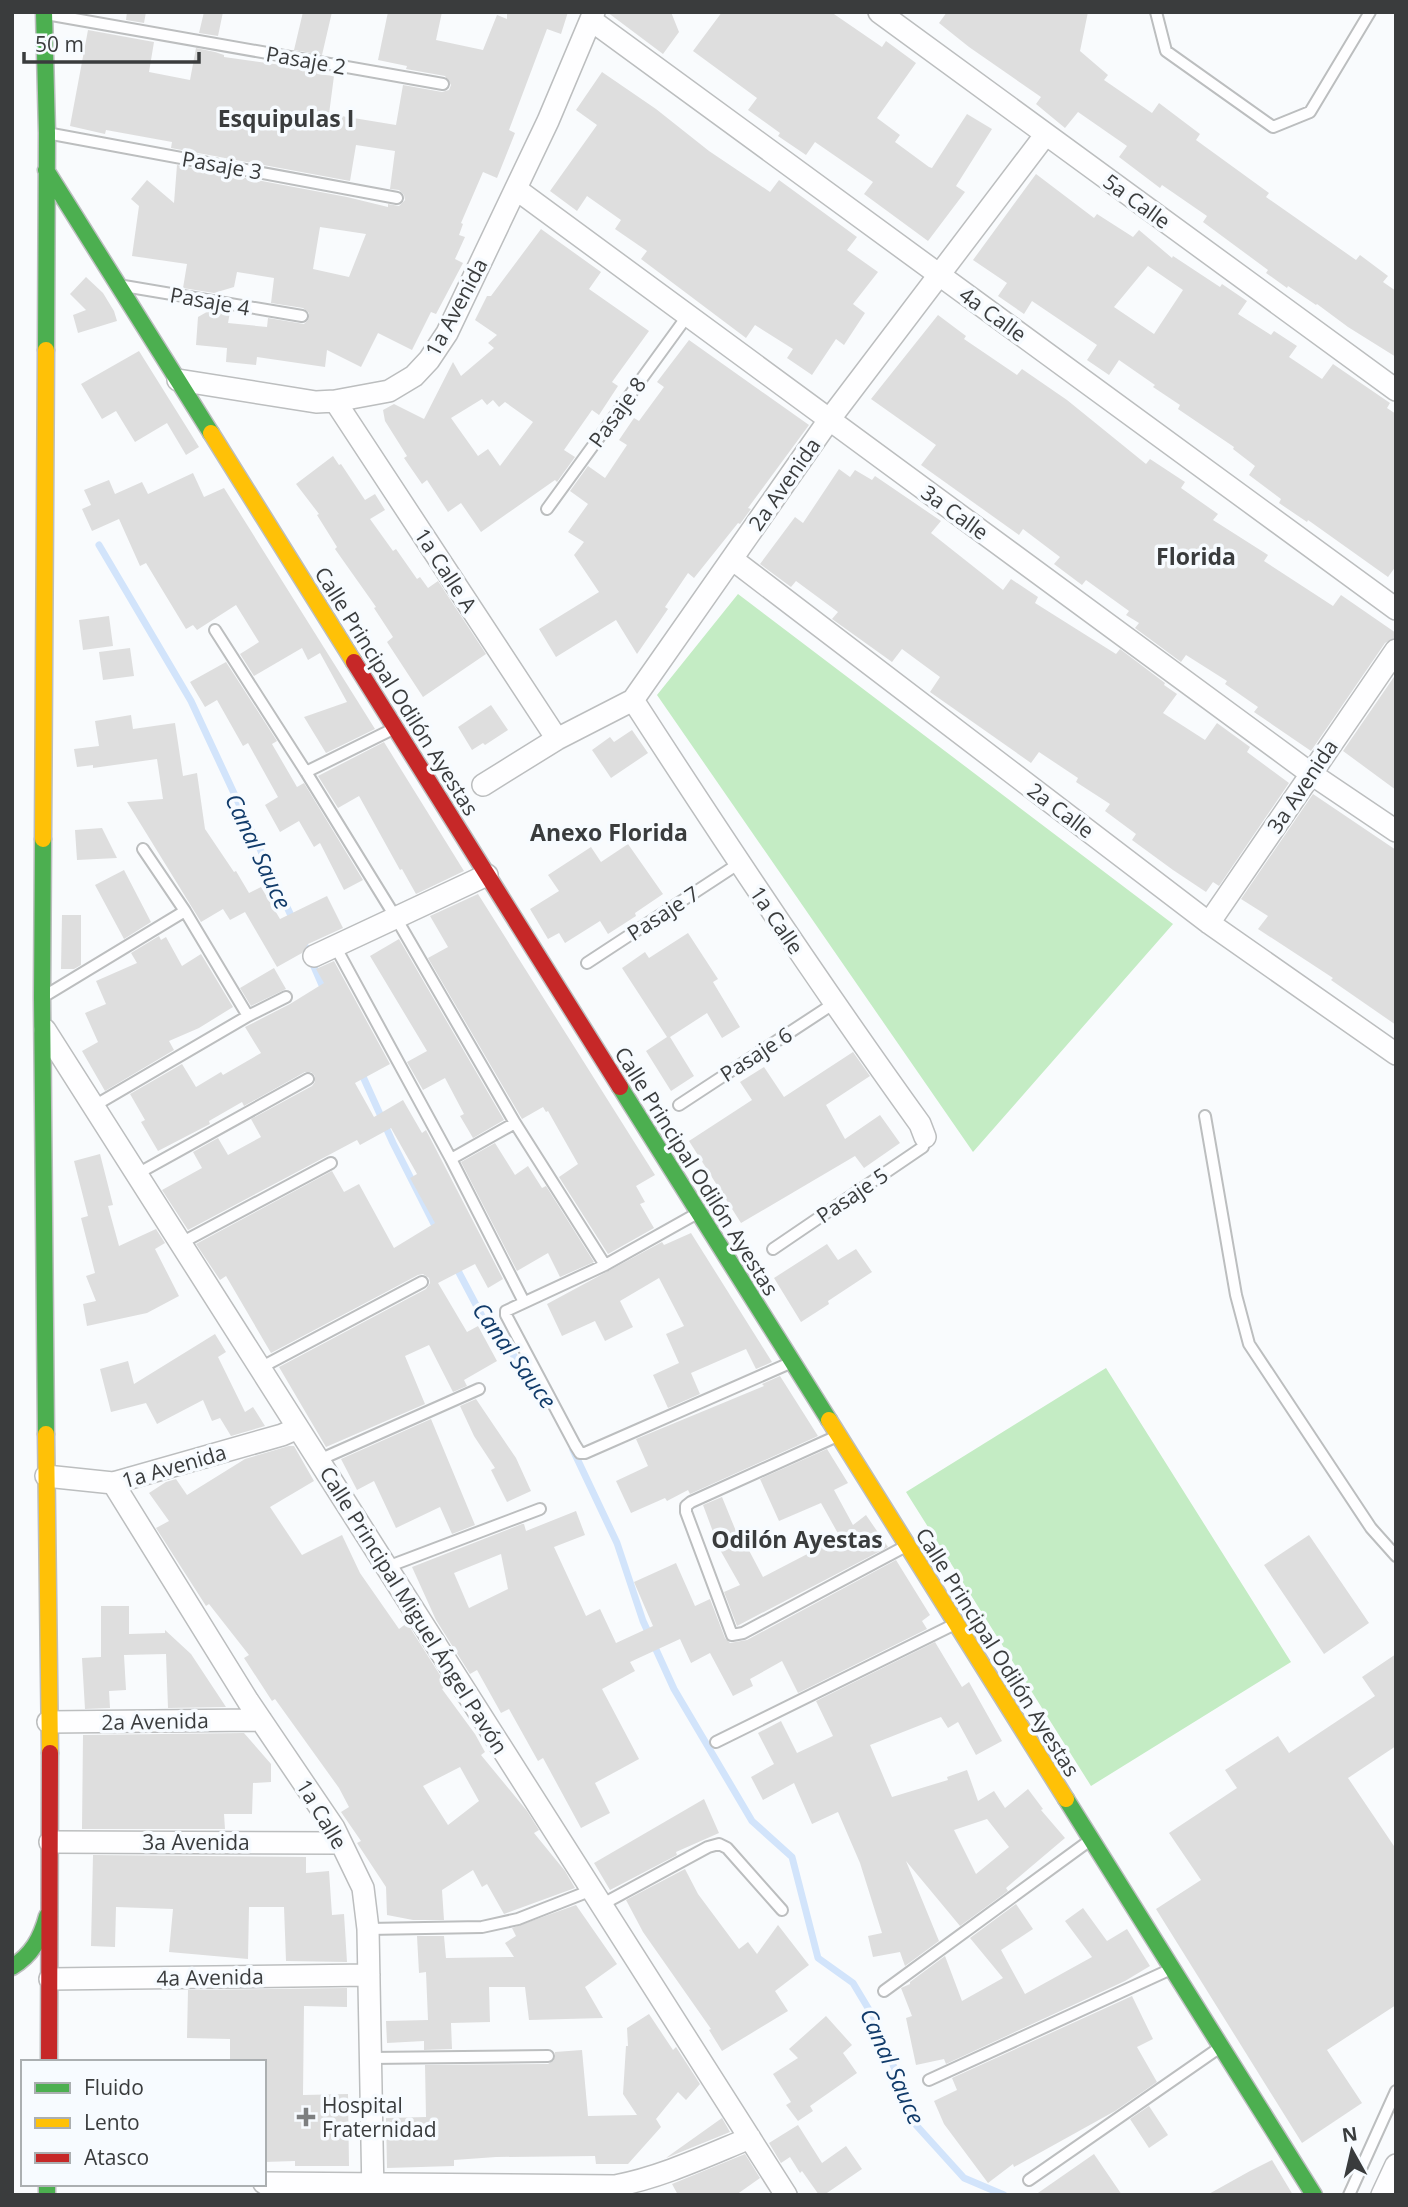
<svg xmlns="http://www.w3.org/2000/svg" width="1408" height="2207" font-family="'Open Sans',sans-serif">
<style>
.green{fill:#c4ecc4}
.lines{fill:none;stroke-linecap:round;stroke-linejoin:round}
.stream{stroke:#d2e4fb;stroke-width:7}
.building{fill:#dedede;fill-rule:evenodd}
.lane-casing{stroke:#bcbebf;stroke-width:14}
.street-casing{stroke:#bcbebf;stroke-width:24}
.fast-casing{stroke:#bcbebf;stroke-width:19}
.slow-casing{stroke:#bcbebf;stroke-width:19}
.jam-casing{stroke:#bcbebf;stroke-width:19}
.lane{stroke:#fefeff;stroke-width:10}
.street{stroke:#fefeff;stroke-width:21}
.fast{stroke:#4caf50;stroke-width:16}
.slow{stroke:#ffc107;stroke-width:16}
.jam{stroke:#c62828;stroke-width:16}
.poi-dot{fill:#7d7f80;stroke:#f7fbff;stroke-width:2.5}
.labels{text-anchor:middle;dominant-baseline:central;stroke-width:7;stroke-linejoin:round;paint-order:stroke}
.street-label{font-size:21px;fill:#3a3c3d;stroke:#f7fbff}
.poi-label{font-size:21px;fill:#3a3c3d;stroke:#f7fbff;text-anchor:start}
.neighbourhood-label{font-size:23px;font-weight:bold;fill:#3a3c3d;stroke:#f7fbff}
.water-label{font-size:23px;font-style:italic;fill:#113b6a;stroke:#f7fbff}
</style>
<rect width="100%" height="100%" fill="#f9fbfd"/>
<!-- green -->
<path class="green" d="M738,594L1173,924L973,1152L657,695Z
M1106,1368L1291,1662L1091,1786L906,1492Z"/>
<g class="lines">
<!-- stream -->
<path class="stream" d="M99,545L191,701L294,922
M302,939L325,992
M360,1070L393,1143L437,1230
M455,1265L483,1318L542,1390
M573,1450L617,1543L643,1621L674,1689L752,1821L792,1857L818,1958L853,1983L877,2023L916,2125L964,2178L1004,2195"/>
</g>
<!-- building -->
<path class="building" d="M127,12H146L144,23L126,20Z
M204,12H223L218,36L199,33Z
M303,12H332L322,55L294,50Z
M388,12H442L436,40L483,50L497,15L507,19V12H568L561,34L547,29L509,130L515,133L497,178L483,172L461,223L463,224L459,235L465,237L455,259L463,263L436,314L431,312L412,350L378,333L361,367L327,350L325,367L257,357L256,365L226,362L227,348L196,345L198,317L212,309L230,312L228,323L267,327L268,318L304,324L308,320L309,313L303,308L271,303L274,278L237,272L234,287L214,293L183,288L187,264L132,256L139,206L131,199L147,180L174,203L177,165L347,197L388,207V204L399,206L405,200L404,195L399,190L390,189L395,151L356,145L350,181L171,148L172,142L106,130L105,134L70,126L88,30L154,42L149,72L190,80L196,48L215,52L224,55V57L318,70L317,74L334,76L329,114L396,125L403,85L442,92L449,90L451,85L445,76L406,69L407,66L378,60ZM320,227L366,234L349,277L313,269Z
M607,12H671L679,32L663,54Z
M722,12H831L882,47L886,41L916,63L877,118L900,135L895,142L929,167L932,168L967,114L992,129L956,186L965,192L928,241L864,194L873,182L815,142L806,155L778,136L780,133L748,110L757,98L693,51Z
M947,12H1088L1080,51L1108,75L1104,80L1152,113L1159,103L1200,134L1196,140L1269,193L1266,197L1356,260L1360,255L1388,276L1383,282L1396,291V357L1348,327L1317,304L1316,305L1288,286L1287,288L1266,273L1268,270L1203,222L1207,216L1162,185L1160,188L1119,157L1127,146L1078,112L1065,128L1036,104L1041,97L969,47L939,23Z
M602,72L656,109L709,151L770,192L779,180L857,237L847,250L878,272L853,304L865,313L844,345L836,339L812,375L787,358L793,349L755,325L746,338L641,259L647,251L615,229L621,220L587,196L577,211L550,191L597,125L576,110Z
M1036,174L1094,218L1097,214L1133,237L1139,230L1172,258L1173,256L1220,287L1222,284L1247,301L1238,314L1271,335L1274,331L1297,346L1289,357L1322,379L1333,364L1390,403L1387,408L1396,414V566L1388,577L1308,520L1307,522L1279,503L1281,499L1249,475L1255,466L1233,449L1234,447L1178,409L1180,405L1153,387L1155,385L1119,360L1109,375L1087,360L1097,345L1032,301L1024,314L998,296L1007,283L973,260ZM1148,266L1183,290L1154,334L1114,307Z
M541,229L601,272L589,289L649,331L612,382L618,386L599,415L592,410L564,450L575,457L557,482L555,480L481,532L461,503L448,512L427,480L422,484L404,458L407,456L385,421L383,410L394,404L424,419L453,362L461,376L494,348L488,343L497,335L475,320L487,296H491ZM482,399L487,405L493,400L499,407L505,402L533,422L500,466L488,449L478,456L451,418Z
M86,277L103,293L114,311L117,321L78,333L73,315L86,310L70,294Z
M938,315L966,336L964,339L1017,375L1022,369L1067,400L1146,464L1150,459L1185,482L1181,488L1218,514L1213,520L1268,555L1264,561L1333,606L1341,595L1396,633V637L1385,643L1311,751L1254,712L1258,707L1225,684L1227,681L1186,655L1181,662L1135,628L1139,623L1126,615L1129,611L1086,580L1082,585L1054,564L1060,557L1023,529L1019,535L921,465L936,445L871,399Z
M689,340L809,425L748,508L751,509L740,524L738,523L694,578L688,573L665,607L668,609L637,654L616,620L556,657L539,629L599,592L574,555L584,542L568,532L588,504L570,491L588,466L605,478L627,445L619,440L634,418L639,421L664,387L657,382Z
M139,351L199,447L186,455L167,423L135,442L116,411L102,419L81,384Z
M333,456L339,465L341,464L365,500L375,494L385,510L370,519L393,551L396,549L417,579L420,577L428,588L438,581L486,654L423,697L387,642L393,637L374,608L376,607L335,549L337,547L317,515L319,514L296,484Z
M839,469L850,477L855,470L872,480L875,476L941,521L931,533L1003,590L1011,579L1038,597L1035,603L1116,654L1120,649L1165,683L1164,685L1177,694L1163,713L1205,740L1217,723L1250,747L1247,752L1289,783L1219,886L1213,882L1206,892L1173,870L1132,840L1136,834L1105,811L1110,804L1076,782L1078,778L1039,752L1031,763L930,692L940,677L902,649L892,662L832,619L838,612L796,581L791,587L760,564L795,517L803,523Z
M193,473L204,497L224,488L375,729L326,753L304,717L347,702L320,653L308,660L302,648L254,676L240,654L259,642L236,605L197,630L193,625L186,629L146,563L140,566L119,519L92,531L82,509L91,505L84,490L109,480L115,494L142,482L148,494Z
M109,616L113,646L83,650L79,620Z
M130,648L134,676L103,680L99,652Z
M226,662L277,741L272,744L297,787L304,783L363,880L344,890L320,843L314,847L299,821L280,832L265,805L278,797L248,743L243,746L217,700L205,707L190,682Z
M1396,674V790L1343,751Z
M491,705L508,730L485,745L483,743L472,750L458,727Z
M131,715L133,729L175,723L183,776L197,773L205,829L234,872L236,871L249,893L261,887L280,919L327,896L343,928L308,944L302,953L277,967L245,912L230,920L223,909L201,922L127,802L163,799L157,759L93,768V765L77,767L74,749L99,746L95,721Z
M632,730L648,753L611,778L592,750L610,737L614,742Z
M384,742L464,871L416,894L402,869L400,870L359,796L338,808L318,776Z
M1313,794L1396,850V1025L1331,980L1333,978L1258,929L1268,916L1241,899Z
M102,828L117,858L77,860L75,830Z
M628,844L663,894L635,913L636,916L608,934L600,921L565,943L559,933L548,939L530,909L559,891L548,875L591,847L601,862Z
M124,870L151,922L124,939L95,885Z
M478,894L655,1175L636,1186L645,1202L640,1204L654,1228L608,1254L559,1177L578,1164L548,1111L546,1112L543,1107L522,1119L428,958L448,947L430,916Z
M62,915H81V965L74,969H61Z
M688,933L718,979L713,982L740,1027L722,1038L707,1013L670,1037L694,1076L671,1091L646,1051L667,1037L622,968L645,952L649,958Z
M159,936L161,940L166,937L182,966L201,954L233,1007L199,1028L169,1041L174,1050L105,1091L82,1051L98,1042L85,1013L106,1004L96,981L137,963L131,953Z
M399,939L504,1120L473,1138L460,1116L464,1114L445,1078L423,1090L407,1062L427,1051L370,956Z
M334,961L390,1064L355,1083L374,1117L403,1100L422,1133L426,1130L503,1279L488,1288L475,1264L438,1283L467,1332L478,1326L497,1361L464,1380L467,1386L453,1392L429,1345L405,1356L425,1404L326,1447L279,1367L426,1289L430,1283L429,1278L423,1274L418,1275L271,1353L226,1276L220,1280L196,1244L332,1171L344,1192L359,1184L394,1248L435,1223L410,1178L417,1174L391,1128L360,1145L357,1140L188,1230L162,1190L202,1168L193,1152L218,1138L228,1155L261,1137L251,1119L312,1086L315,1082V1076L311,1072H305L244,1106L242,1102L209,1121L210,1124L158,1151L141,1122L145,1120L130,1094L182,1064L196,1087L221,1072L223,1075L261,1053L245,1027L290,1004L324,983L316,969Z
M274,968L286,989L251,1006L240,988Z
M853,1052L870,1076L826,1105L845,1139L880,1115L900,1143L864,1168L855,1156L741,1223L689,1141L752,1100L740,1082L764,1067L784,1097Z
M495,1143L515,1175L528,1166L542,1188L546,1186L594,1262L560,1277L548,1253L517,1271L461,1162Z
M100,1154L113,1205L108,1206L119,1246L156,1229L165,1243L155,1249L179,1296L147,1313L87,1326L83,1304L96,1301L86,1276L95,1273L81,1218L88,1216L74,1161Z
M691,1233L772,1362L756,1369L746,1349L691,1373L700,1394L668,1408L653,1375L679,1363L666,1334L684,1326L659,1278L620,1301L633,1327L605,1341L595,1321L562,1336L547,1304L662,1242L664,1245Z
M827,1244L838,1260L856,1249L872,1272L828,1301L829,1304L801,1322L774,1278Z
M215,1334L226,1352L218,1357L245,1412L253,1407L265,1426L231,1436L220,1418L212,1421L203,1400L157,1424L146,1403L111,1412L100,1369L128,1361L134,1384Z
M780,1376L818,1436L690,1494L688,1490L667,1501L665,1498L631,1513L616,1481L648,1466L636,1439L764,1386L762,1384Z
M476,1399L516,1458L531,1491L507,1502L491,1470L495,1468L474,1436L460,1406Z
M431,1419L475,1525L452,1534L440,1507L396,1528L374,1481L357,1490L341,1459Z
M289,1446H294L314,1481L270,1507L302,1555L342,1535L360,1573L399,1629L407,1623L447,1686L442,1689L475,1734L485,1752L481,1755L527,1811L539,1830L534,1833L565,1871L575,1888L504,1914L487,1884L482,1887L473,1870L442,1890L444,1920H413L387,1915L386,1887L357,1843L361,1841L341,1812L349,1807L339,1788L275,1699L272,1701L244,1658L249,1655L209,1604L206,1606L156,1528L169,1521L149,1493L166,1482L176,1479L187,1495L245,1459ZM460,1767L479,1801L448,1825L423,1786Z
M827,1449L848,1483L834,1490L853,1525L866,1515L888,1547L737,1626L724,1592L740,1585L719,1548L703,1505L722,1497L740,1541L743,1539L763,1577L840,1537L821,1503L779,1521L760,1479Z
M576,1511L585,1535L554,1547L586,1616L600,1609L616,1643L653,1626L634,1582L676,1563L695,1606L710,1599L725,1638L730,1643L747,1640L896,1560L930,1615L922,1621L927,1629L798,1693L782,1661L750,1679L753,1686L733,1696L710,1653L691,1663L680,1639L630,1662L635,1671L602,1689L639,1759L595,1783L610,1813L581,1828L543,1758L538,1761L509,1709L501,1713L477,1670L470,1674L436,1620L412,1567L522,1524H524L526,1531ZM501,1554L508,1589L469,1608L454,1573Z
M1309,1535L1369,1623L1324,1654L1264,1565Z
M101,1606H129V1634L165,1633V1630L191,1654L226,1707L168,1708L166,1654L124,1655L126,1690L109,1691L110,1708L85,1709L82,1658L101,1657Z
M935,1642L962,1687L969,1682L1002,1741L976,1755L958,1722L948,1728L941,1717L870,1745L892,1797L948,1780L947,1777L967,1770L978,1801L994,1791L1005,1808L1028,1789L1043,1809L1041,1810L1065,1838L1006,1888L1008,1891L960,1926L906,1861L939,1941L905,1966L900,1952L873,1957L868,1936L882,1933L860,1863L838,1812L812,1824L794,1783L763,1800L751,1777L774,1764L758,1733L781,1721L797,1753L833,1736L816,1701ZM987,1819L1009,1847L976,1874L954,1830Z
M1396,1654V1746L1348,1778L1396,1849V2005L1327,2050L1362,2103L1302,2143L1156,1909L1201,1880L1169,1833L1237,1788L1225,1770L1278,1736L1289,1753L1375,1696L1362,1677Z
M244,1733L271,1764V1782L253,1783L252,1814H224L225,1829H82L83,1735Z
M704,1799L719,1833L676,1852L677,1855L610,1890L594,1863Z
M93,1855L306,1857V1873L329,1871L332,1915L344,1914L347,1962L286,1961L284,1907H249L248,1959L169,1952L173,1909L116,1907L115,1947L91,1946Z
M685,1869L698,1894L739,1949L748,1942L757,1954L778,1925L809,1965L775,1991L788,2011L722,2051L709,2030L711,2029L643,1932L626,1900Z
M1016,1904L1033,1929L1001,1950L1025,1994L1092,1957L1065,1921L1083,1908L1107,1941L1127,1929L1150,1966L1125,1981L946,2064L944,2059L916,2065L906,2018L912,2016L901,1988L910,1984V1982L945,1956L962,2001L1003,1978L970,1938Z
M576,1905L617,1964L585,1987L603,2018L529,2020L525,1987H489L490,2022L451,2023L452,2049L424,2050V2041L387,2043L386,2021L428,2020L426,1972L419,1973L417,1936H444L446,1958L514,1957L505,1943L516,1936L512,1928Z
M347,1988V2007L304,2006L303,2095L348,2094L349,2166H295V2161L264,2162V2062H230V2039L187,2038L188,1990Z
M1132,1996L1153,2039L1137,2047L1157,2082L1115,2111L1014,2167L1013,2164L988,2183L944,2124L934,2101L957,2090L952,2078Z
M649,2014L673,2050L676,2047L700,2084L686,2100L678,2092L656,2119L661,2127L628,2164H596L595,2156L496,2157L454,2160V2166L387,2168L386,2118L426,2117L425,2065L548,2064L554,2060L555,2052L582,2050L588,2116L637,2115L623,2094L626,2046H628L627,2028Z
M826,2016L852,2045L843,2053L857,2073L810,2106L813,2111L798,2121L786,2105L791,2102L773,2074L798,2058L789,2049Z
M1149,2106L1168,2135L1149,2148L1130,2119Z
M722,2118L730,2132L666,2158L670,2155Z
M798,2125L822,2163L846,2146L862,2169L824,2195H819L802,2171L800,2173L790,2157L781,2163L769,2143Z
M745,2154L760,2178L736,2195H678L672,2184Z
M1094,2154L1122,2195H1035Z
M1272,2160L1293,2195H1207L1250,2171Z"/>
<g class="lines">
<!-- lane casing -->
<g class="lane-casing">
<path id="lane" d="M1156,12L1166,51L1273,127L1310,112L1370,12
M46,14L443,84
M52,134L397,198
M124,286L302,316
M547,509L688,315
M215,630L306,772
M395,728L306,772L396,918L515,1123L605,1265
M143,849L185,911
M335,946L451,1159L524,1302
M587,963L738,864
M48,994L185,911L248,1016
M679,1105L833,1004
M94,1106L248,1016L286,997
M1205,1116L1236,1295L1249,1344L1371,1528L1396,1556
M451,1159L515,1123
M137,1174L308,1079
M696,1214L605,1265L506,1311V1315L575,1445L580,1453H585L790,1363
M181,1243L331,1163
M773,1249L923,1147L925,1137
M260,1368L422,1282
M835,1437L691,1502L686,1506V1512L732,1635L743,1633L906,1546
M319,1460L479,1389
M387,1567L540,1509
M716,1742L955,1624
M601,1905L708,1847L719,1844L727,1848L782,1910
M368,1929L482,1927L518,1919L592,1890
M884,1991L1089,1841
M370,2058L548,2056
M929,2080L1169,1970
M1029,2180L1219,2048
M1349,2195L1396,2091"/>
</g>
<!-- street casing -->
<g class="street-casing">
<path id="street" d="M879,12L1396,390
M591,20L1396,609
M516,189L1310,773L1396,831
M178,380L316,402L335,401L389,391L414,376L429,360L447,333L548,121L594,12
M335,401L557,739
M732,559L1209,923L1396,1054
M633,700C726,844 820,985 920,1124L925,1137
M483,785L557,739L633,700L829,420L1046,134
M1209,923L1396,650
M314,956L487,875
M45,1030L786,2195
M46,1476L113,1483L282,1435L298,1428
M113,1483L248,1701L334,1828L363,1888L368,1929L373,2195
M48,1722L261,1720
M50,1842L341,1843
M50,1979L369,1975
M264,2183L615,2186C662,2177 706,2156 750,2138
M1382,2195L1396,2165"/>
</g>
<!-- fast casing -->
<g class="fast-casing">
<path id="fast" d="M44,12L47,133L46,350
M46,170L211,433
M43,839L42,997L46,1434
M620,1087L829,1420
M1066,1799L1314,2195
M12,1967C32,1955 41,1938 47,1916
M47,2184V2195"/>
</g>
<!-- slow casing -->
<g class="slow-casing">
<path id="slow" d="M211,433L354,662
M43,839L46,350
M829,1420L1066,1799
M46,1434L50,1753"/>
</g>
<!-- jam casing -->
<g class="jam-casing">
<path id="jam" d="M354,662L620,1087
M49,2062L50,1753"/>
</g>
<!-- lane -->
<use href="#lane" class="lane"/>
<!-- street -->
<use href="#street" class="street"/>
<!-- fast -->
<use href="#fast" class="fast"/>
<!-- slow -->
<use href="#slow" class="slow"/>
<!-- jam -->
<use href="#jam" class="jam"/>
</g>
<!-- markers -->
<path class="poi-dot" d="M302.5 2106.5h7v7h7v7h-7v7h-7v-7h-7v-7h7z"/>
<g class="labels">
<!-- street labels -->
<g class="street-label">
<text transform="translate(306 60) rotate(10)">Pasaje 2</text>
<text transform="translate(222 165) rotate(10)">Pasaje 3</text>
<text transform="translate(1137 201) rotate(36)">5a Calle</text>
<text transform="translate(210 301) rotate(10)">Pasaje 4</text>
<text transform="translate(456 307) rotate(-62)">1a Avenida</text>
<text transform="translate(993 314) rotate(36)">4a Calle</text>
<text transform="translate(617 412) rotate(-54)">Pasaje 8</text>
<text transform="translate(784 484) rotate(-55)">2a Avenida</text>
<text transform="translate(955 512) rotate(36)">3a Calle</text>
<text transform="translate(446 570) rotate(57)">1a Calle A</text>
<text transform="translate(397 691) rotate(58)">Calle Principal Odilón Ayestas</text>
<text transform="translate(1302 786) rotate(-56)">3a Avenida</text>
<text transform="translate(1061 810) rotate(37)">2a Calle</text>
<text transform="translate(663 913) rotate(-33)">Pasaje 7</text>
<text transform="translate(777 920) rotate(56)">1a Calle</text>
<text transform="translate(756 1054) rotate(-33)">Pasaje 6</text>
<text transform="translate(697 1171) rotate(58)">Calle Principal Odilón Ayestas</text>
<text transform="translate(852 1195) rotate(-34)">Pasaje 5</text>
<text transform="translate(174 1466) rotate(-16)">1a Avenida</text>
<text transform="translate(414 1610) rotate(58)">Calle Principal Miguel Ángel Pavón</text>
<text transform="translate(998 1652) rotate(58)">Calle Principal Odilón Ayestas</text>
<text transform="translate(155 1721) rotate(-1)">2a Avenida</text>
<text transform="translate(322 1814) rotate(59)">1a Calle</text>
<text x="196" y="1842">3a Avenida</text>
<text transform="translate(210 1977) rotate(-1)">4a Avenida</text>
</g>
<!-- poi labels -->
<g class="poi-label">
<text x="322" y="2105">Hospital<tspan x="322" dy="24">Fraternidad</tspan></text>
</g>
<!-- neighbourhood labels -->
<g class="neighbourhood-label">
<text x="286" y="118">Esquipulas I</text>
<text x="1196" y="556">Florida</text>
<text x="609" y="832">Anexo Florida</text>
<text x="797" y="1539">Odilón Ayestas</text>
</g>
<!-- water labels -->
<g class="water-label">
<text transform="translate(259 851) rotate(65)">Canal Sauce</text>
<text transform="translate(515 1355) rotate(54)">Canal Sauce</text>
<text transform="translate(893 2066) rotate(66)">Canal Sauce</text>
</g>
</g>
<!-- border -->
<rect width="1408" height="2207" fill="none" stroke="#3a3c3d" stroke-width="28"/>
<!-- legend -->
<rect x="21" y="2060" width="245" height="126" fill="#f7fbff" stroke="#abafb1" stroke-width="2"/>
<rect x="35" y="2083" width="35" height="10" fill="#4caf50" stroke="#abafb1" stroke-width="2"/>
<text x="84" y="2095" font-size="21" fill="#3a3c3d">Fluido</text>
<rect x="35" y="2118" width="35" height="10" fill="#ffc107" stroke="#abafb1" stroke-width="2"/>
<text x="84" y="2130" font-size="21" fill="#3a3c3d">Lento</text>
<rect x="35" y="2153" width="35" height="10" fill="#c62828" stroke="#abafb1" stroke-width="2"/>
<text x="84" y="2165" font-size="21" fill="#3a3c3d">Atasco</text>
<!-- north arrow -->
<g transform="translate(1352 2151) rotate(352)" stroke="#f7fbff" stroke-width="5" paint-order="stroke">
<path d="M0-5L12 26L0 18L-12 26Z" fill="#3a3c3d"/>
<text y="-10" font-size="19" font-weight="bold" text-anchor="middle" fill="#3a3c3d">N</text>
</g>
<!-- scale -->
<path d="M24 52v10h175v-10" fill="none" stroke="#3a3c3d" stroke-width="3.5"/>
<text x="35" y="52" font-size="21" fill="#3a3c3d" stroke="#f7fbff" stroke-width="5" paint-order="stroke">50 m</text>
</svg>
